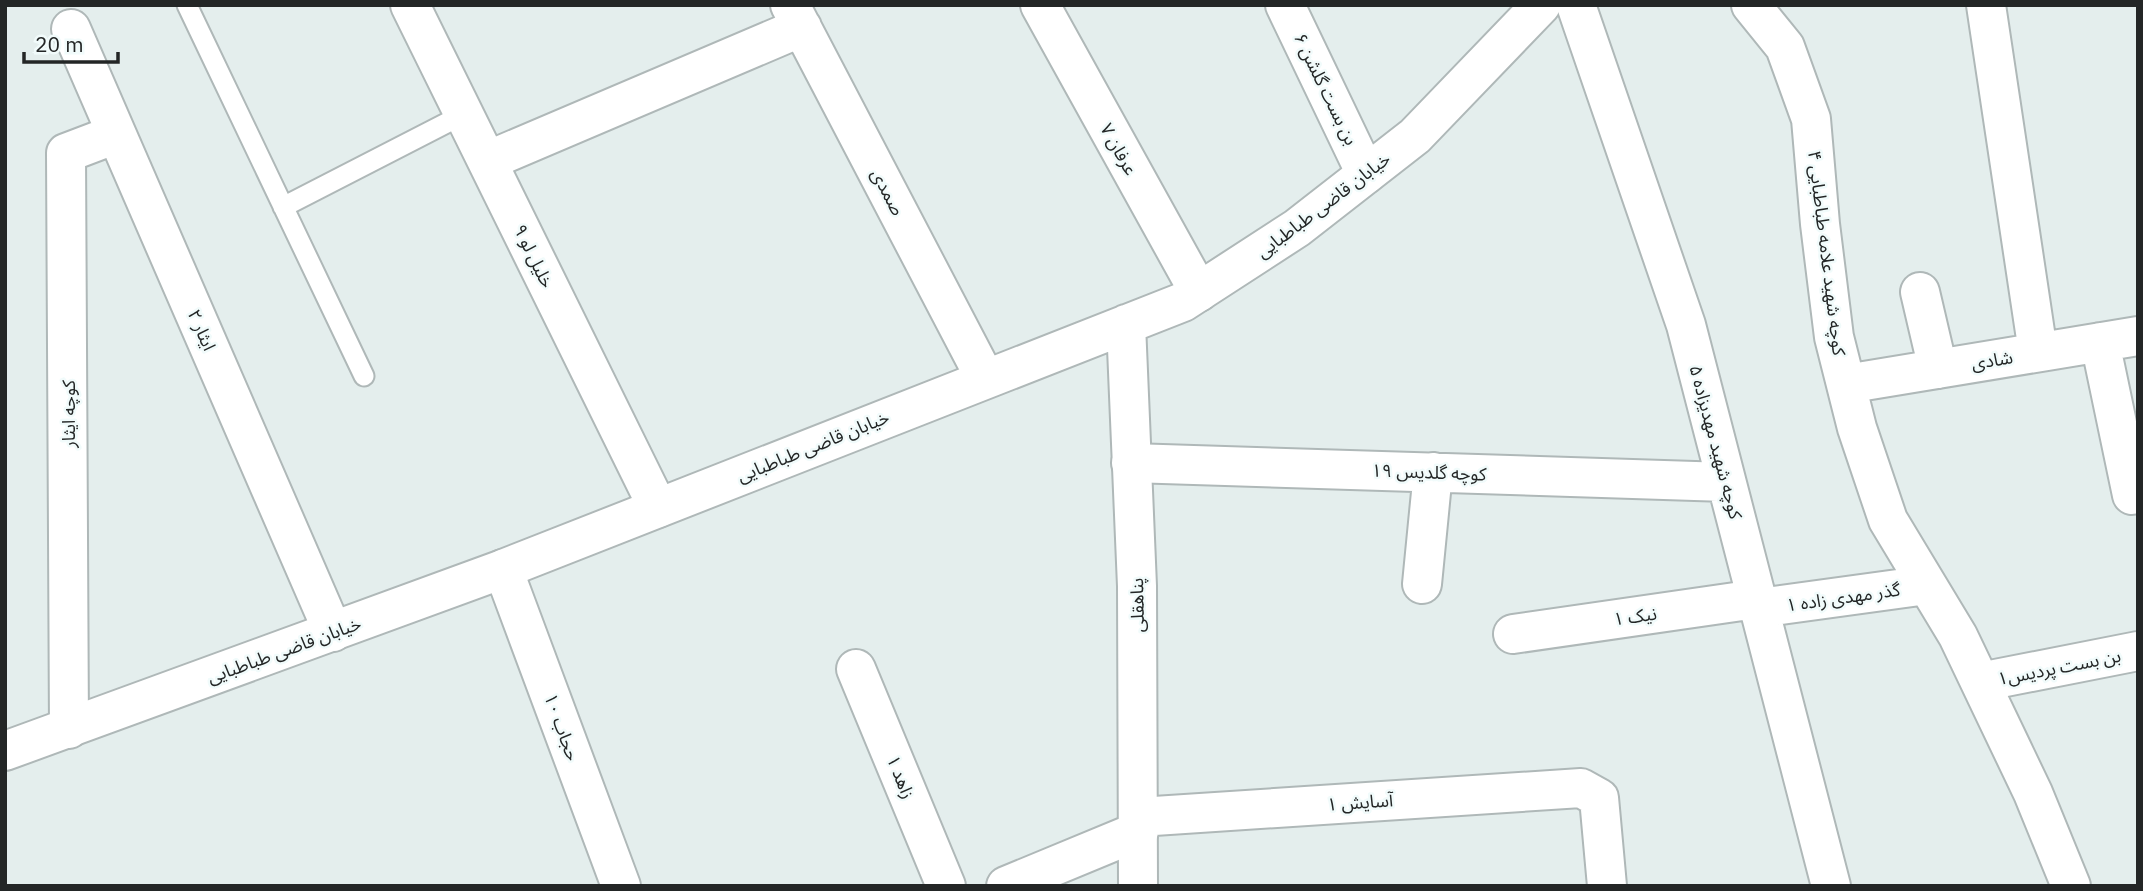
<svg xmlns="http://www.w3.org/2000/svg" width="2143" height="891" font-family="'IBM Plex Sans','Noto Sans Arabic',sans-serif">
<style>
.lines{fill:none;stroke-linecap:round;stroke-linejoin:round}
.service-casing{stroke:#afb8b8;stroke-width:23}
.minor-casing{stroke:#afb8b8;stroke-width:42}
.tertiary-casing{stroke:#afb8b8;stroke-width:42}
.service{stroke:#fff;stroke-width:19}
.minor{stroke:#fff;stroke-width:38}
.tertiary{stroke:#fff;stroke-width:38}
.labels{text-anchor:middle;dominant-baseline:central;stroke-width:5;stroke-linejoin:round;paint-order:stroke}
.street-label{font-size:18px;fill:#232626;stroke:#f1fbfb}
</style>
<rect width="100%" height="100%" fill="#e4eeed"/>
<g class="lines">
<!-- service casing -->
<g class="service-casing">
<path id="service" d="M187,5L364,376
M283,207L464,114"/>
</g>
<!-- minor casing -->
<g class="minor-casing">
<path id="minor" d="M410,5L658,508
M790,5L985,378
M1040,5L1199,292
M1285,5L1366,174
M1576,5L1686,325L1831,886
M1751,5L1785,47L1811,119L1820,224L1834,337L1857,428L1888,520L1958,636L2033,793L2071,886
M1986,5L2038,352
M71,29L333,632
M487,161L802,27
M1920,292L1938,369
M2100,342L2132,495
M1846,384L2138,336
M1131,463L1726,482
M503,569L621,886
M1422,584L1433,472
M1759,608L1927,585
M1513,634L1756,599
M856,669L946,886
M1980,682L2138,651
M69,729L66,153L116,134
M1139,817L1581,788L1599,798L1607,886
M1006,886L1139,831"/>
</g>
<!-- tertiary casing -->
<g class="tertiary-casing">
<path id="tertiary" d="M1126,324L1137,586L1138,886
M5,751L503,569L1183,302L1297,228L1415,136L1541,5"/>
</g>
<!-- service -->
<use href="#service" class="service"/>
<!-- minor -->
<use href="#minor" class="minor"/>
<!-- tertiary -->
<use href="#tertiary" class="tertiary"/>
</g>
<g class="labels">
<!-- street labels -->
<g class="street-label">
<text transform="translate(1326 89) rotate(64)">بن بست گلشن ۶</text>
<text transform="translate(1119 149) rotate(61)">عرفان ۷</text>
<text transform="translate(888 192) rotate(62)">صمدی</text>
<text transform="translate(1323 205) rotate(-37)">خیابان قاضی طباطبایی</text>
<text transform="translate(1827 253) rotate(83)">کوچه شهید علامه طباطبایی ۴</text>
<text transform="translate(534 256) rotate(64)">خلیل لو ۹</text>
<text transform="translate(202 330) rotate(66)">ایثار ۲</text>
<text transform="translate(1992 360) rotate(-9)">شادی</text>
<text transform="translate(68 414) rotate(-90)">کوچه ایثار</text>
<text transform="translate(1716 442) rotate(75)">کوچه شهید مهدیزاده ۵</text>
<text transform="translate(813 446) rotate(-22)">خیابان قاضی طباطبایی</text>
<text transform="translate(1429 472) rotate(2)">کوچه گلدیس ۱۹</text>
<text transform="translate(1843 597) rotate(-8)">گذر مهدی زاده ۱</text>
<text transform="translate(1137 605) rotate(-91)">پناهقلی</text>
<text transform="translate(1635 616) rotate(-8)">نیک ۱</text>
<text transform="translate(284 650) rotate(-20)">خیابان قاضی طباطبایی</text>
<text transform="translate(2059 667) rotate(-11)">بن بست پردیس۱</text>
<text transform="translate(562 727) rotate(70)">حجاب ۱۰</text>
<text transform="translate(901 777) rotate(68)">زاهد ۱</text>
<text transform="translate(1360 802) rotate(-4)">آسایش ۱</text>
</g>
</g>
<!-- border -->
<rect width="2143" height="891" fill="none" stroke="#232626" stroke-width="14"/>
<!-- scale -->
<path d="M24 52v10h94v-10" fill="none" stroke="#232626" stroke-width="3.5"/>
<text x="35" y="52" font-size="21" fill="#232626" stroke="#f1fbfb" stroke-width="5" paint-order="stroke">20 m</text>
</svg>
